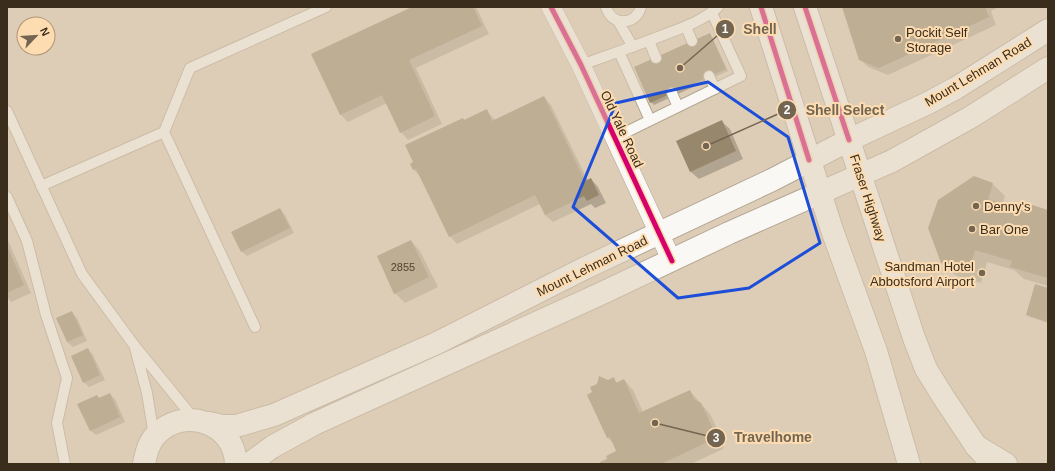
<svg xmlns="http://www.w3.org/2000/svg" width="1055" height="471" font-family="Arial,sans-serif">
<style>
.shadow{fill:#0003}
.building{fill:#97876c}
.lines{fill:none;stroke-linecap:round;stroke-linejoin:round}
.service-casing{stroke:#b3a694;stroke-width:12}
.minor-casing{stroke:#b3a694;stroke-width:20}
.secondary-casing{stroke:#b3a694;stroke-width:24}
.primary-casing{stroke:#b3a694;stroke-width:24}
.motorway-casing{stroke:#b3a694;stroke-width:24}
.service{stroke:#faf8f4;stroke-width:10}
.minor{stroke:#faf8f4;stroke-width:19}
.secondary{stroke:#faf8f4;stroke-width:22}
.primary{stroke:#faf8f4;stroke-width:22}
.motorway{stroke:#faf8f4;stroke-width:22}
.cycleway-casing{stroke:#fddcb1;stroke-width:8}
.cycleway{stroke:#d6006c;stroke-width:5}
.marked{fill:none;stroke:#1d4ed8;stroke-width:3;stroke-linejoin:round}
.poi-dot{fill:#736552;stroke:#fddcb1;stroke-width:1.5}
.labels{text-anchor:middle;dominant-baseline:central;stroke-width:4;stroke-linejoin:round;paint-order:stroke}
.number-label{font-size:11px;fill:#514430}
.poi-label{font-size:13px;fill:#3a2d1c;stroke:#fddcb1;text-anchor:start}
.street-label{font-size:13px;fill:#3a2d1c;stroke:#fddcb1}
.leader{fill:none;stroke:#736552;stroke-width:1.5}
.callout-dot{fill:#736552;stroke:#fddcb1;stroke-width:1.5}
.mark-label{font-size:12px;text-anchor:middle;font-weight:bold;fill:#fff}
.callout-label{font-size:14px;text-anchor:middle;font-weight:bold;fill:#736552;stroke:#fddcb1;stroke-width:4;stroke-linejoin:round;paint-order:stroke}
</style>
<rect width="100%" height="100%" fill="#decdb6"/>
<!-- shadow -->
<path class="shadow" d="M414,7H476L489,34L416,68L442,124L408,140L401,132L387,103L348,122L340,114Z
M843,7H999L991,11L996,25L888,75L868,67L860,59Z
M710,34L712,37L728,71L654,105L651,102Z
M544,97L551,105L588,181L591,179L598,187L606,203L595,208L591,204L553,222L545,215L540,204L457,244L450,236L421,177L414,170L465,121L487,111L495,120Z
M722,122L730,129L743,159L699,179L691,172L678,142Z
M993,184L1005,196L1002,205L1028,213L1048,211V286L1024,279L1014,270L987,262L981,283L955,275L942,262Z
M280,209L285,215L294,233L247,256L241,251Z
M7,238L31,293L11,302L7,297Z
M411,241L420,251L438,287L405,303L395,293Z
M1048,289V323L1030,317L1027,315Z
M72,313L77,318L87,341L73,347L67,342Z
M88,349L93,355L105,380L89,387L84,382Z
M613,379L618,383L624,380L633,390L643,412L690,391L710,414L724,443L723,449L691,464H601L618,452L614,444L608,438L588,395Z
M110,394L115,399L125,422L96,435L90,430L97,396L100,399Z"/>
<!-- building -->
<path class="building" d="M412,7H473L482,26L409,60L435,116L400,133L382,95L340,115L311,54Z
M842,7H985L989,17L879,68L859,60Z
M710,33L726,69L650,103L634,67Z
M544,96L585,181L591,178L599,195L587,201L584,196L545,215L535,195L449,237L416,169L413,170L410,164L413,162L405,145L463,118L464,120L487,109L492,121Z
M722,120L736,151L690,172L676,141Z
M974,176L993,183L988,199L1027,212L1029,204L1048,210V278L1010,267L1012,261L975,250L969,271L941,263L928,228L938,200Z
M280,208L290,228L241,252L231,232Z
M411,240L429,277L394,294L377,256Z
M7,246L24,285L7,293Z
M1035,284L1048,288V322L1026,315Z
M72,311L83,335L67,342L56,318Z
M88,348L100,375L83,383L71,356Z
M599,376L608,380L614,377L616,383L624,379L639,413L690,390L694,399L701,403L715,433L714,439L661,464H600V462L607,459L606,456L616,451L610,437L607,438L587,395L592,392L590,387L597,384Z
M110,393L120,417L90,431L77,404L97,395L99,398Z"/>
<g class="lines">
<!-- service casing -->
<g class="service-casing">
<path id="service" d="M606,7C611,26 636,26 641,7
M618,21L633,47
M686,27L692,41
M649,41L656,58
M619,52L650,120
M581,65C609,55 638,45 666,34C684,27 704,20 718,7
M709,76L715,89
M672,93L678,107
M7,111L82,274L134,345L195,420
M614,138L741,76L712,13
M41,186L164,132
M7,197L27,241L46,315L67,378L57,423L65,464
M255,327L164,132L190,68L326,7
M135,348L147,393L154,436"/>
</g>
<!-- minor casing -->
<g class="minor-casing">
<path id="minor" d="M551,7L581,65L672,261"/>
</g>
<!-- secondary casing -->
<g class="secondary-casing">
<path id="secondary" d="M209,423L222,426H236L274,415L437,343L585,268L772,180L849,140L928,103L956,88L1048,30
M144,464C146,454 148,444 155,436C182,405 235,422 236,464
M249,464L272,447L314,424L598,295L729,233L892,161L971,117L1048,68"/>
</g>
<!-- primary casing -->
<g class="primary-casing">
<path id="primary" d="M761,7L832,230L876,351L909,464
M805,7L914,338L926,369L944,398L976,446L989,460"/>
</g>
<!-- motorway casing -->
<g class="motorway-casing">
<path id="motorway" d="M976,446L1006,464"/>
</g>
<!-- service -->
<use href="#service" class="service"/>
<!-- minor -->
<use href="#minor" class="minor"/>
<!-- secondary -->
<use href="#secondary" class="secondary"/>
<!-- primary -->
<use href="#primary" class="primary"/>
<!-- motorway -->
<use href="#motorway" class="motorway"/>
<!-- cycleway casing -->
<g class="cycleway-casing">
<path id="cycleway" d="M551,7L581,65L672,261
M761,7L809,160
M805,7L849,140"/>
</g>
<!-- cycleway -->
<use href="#cycleway" class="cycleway"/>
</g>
<!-- marked area -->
<path d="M0 0H1055V471H0ZM708,82L788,137L820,243L749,288L678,298L573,207L616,103Z" fill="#decdb6" fill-opacity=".55" fill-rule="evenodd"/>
<path class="marked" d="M708,82L788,137L820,243L749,288L678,298L573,207L616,103Z"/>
<!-- markers -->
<g class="poi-dot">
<circle cx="898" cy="39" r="4"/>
<circle cx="976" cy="206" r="4"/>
<circle cx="972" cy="229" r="4"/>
<circle cx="982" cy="273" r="4"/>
</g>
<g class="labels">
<!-- number labels -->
<g class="number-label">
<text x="403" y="267">2855</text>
</g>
<!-- poi labels -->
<g class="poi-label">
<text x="906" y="32">Pockit Self<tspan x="906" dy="15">Storage</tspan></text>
<text x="984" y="206">Denny's</text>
<text x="980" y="229">Bar One</text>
<text x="974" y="266" text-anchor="end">Sandman Hotel<tspan x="974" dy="15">Abbotsford Airport</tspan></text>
</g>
<!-- street labels -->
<g class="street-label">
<text transform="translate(978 72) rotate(-31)">Mount Lehman Road</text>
<text transform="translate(622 129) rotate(65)">Old Yale Road</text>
<text transform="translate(868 198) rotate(72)">Fraser Highway</text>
<text transform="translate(592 266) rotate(-26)">Mount Lehman Road</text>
</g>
</g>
<!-- callouts -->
<path class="leader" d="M680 68L725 29M706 146L787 110M655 423L716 438"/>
<g class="callout-dot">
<circle cx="680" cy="68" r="4"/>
<circle cx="706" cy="146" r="4"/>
<circle cx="655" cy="423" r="4"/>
<circle cx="725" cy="29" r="10"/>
<circle cx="787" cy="110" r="10"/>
<circle cx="716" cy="438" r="10"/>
</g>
<g class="mark-label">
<text x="725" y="33">1</text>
<text x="787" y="114">2</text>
<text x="716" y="442">3</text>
</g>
<g class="callout-label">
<text x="760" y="34">Shell</text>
<text x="845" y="115">Shell Select</text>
<text x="773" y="442">Travelhome</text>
</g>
<!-- border -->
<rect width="1055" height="471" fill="none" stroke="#3a2d1c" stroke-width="16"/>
<!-- north arrow -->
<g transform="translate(36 36) rotate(65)"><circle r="19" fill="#fddcb1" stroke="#af9675"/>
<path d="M0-3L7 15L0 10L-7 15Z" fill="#736552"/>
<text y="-6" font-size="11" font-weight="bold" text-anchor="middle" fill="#3a2d1c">N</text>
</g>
</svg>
